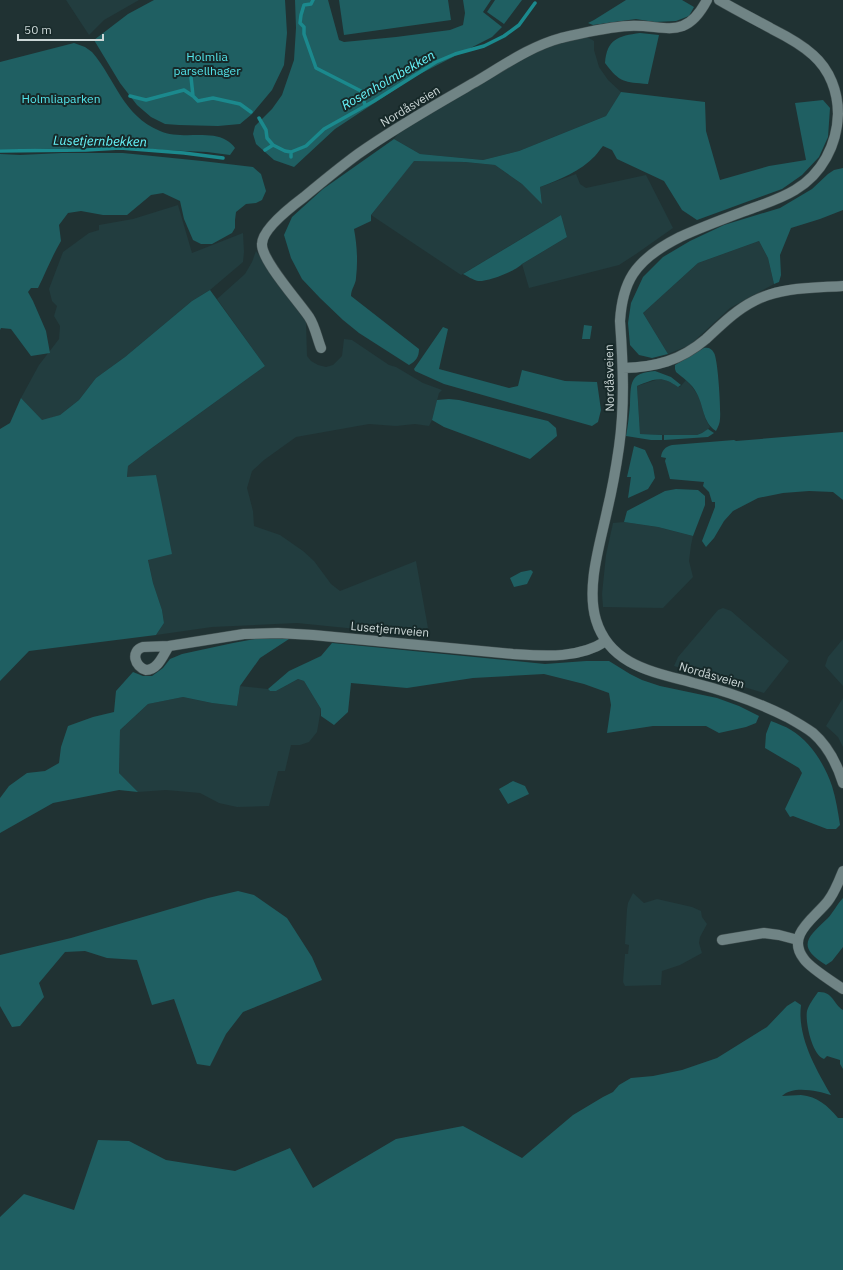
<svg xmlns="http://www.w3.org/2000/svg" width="843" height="1270" font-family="'IBM Plex Sans',sans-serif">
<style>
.built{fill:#223d3f}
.green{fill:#1f5f62}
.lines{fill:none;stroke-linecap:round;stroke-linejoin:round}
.stream{stroke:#1b898d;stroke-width:3.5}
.street-casing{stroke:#404f50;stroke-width:11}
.street{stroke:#708485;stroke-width:10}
.labels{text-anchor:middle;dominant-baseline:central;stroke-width:4;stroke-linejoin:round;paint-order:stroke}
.park-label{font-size:12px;fill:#54e5eb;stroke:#172929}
.street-label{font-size:12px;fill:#ccd7d7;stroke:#172929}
.water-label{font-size:13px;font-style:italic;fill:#67f5fb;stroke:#172929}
</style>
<rect width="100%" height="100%" fill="#203233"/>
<!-- built -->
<path class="built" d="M66,0H139L104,20L89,35Z
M587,37L594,41V50L599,67L608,80L621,92L606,116L519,151L483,160L420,154L394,139L399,132L536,51L558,43Z
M414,160L465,162L495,165L522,184L542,203L540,187L576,174L580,184L586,188L646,175L673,228L636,254L619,265L529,288L522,264L567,237L561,215L461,275L371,215Z
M178,205L192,253L243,233L244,252L243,262L210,290L192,301L125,357L96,378L79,400L60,415L42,421L21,398L39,365L59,339L60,326L54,316L57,306L52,301L49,289L63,252L89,233L99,230V225L133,219Z
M759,241L768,258L774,284L730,308L690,345L668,354L643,313L698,263Z
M256,251L306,322L307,356L311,361L318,365L326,367L333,365L342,356L344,339L352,340L389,365L396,367L423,383L442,390L439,393L432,420L429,426L415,424L396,426L369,424L296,437L264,460L252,471L247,488L253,511L254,526L280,535L303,551L314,561L331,584L340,591L416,561L428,628L423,629L424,634L426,636L297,623L212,627L156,635L164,623L162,610L153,583L148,559L127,477L128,466L149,450L265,366L217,299L245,274L252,262Z
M659,379L666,380L680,387L686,380L693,388L699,397L706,420L710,427L706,431L697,435H664L640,434L637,386Z
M624,522L658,527L693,536L691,545L689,561L693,577L663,608L603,607L602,594L606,555L613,523Z
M723,608L731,611L789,661L764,693L674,666L678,657L718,610Z
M843,639V686L825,666L828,657Z
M298,679L304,681L321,709L317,732L309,742L300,745H291L285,771H278L269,806L237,807L219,803L200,793L166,790L138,792L119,773L120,730L148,704L183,697L212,703L237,706L240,686L268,689L270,691H276Z
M843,698V747L838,737L826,726Z
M633,893L644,903L657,899L692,907L701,911L702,917L707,924L700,937L699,943L702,953L680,965L662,971L661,985L625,986L623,982L625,954H628L629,945L625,944L627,909L628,903Z"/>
<!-- green -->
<path class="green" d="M154,0H285L287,33L284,65L272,90L252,114L240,124L218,126L179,125L165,124L151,117L137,105L120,83L94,40L128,14Z
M295,0H328L339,40L344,42L396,37L450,30L463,25L465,13L463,0H491L483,12L502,27L492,37L414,77L335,129L294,167L274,160L256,144L253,134L255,126L272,109L282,95L294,60L296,28Z
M339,0H448L451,20L344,35Z
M495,0H522L504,24L487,12Z
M626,0H682L694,7L689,16L676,21L654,22L636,19L593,25L588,23L594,20Z
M640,33L659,35L648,84C624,82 620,83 605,63C607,39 618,36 640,33Z
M74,43L85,47L92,52C116,80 122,115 160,131C180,140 209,130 226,140C230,142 233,145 235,148L230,155L207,152L162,150L122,146L36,149H0V62Z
M621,92L705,102L706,131L720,180L769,166L806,160L795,103L823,100L830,108L828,137L819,157L802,175L782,189L697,220L682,210L664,181L617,159L612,150L603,146C600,149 598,153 595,156C581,171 559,180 540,187L542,204L522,184L495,165L465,162L414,161L371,215V221L354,229C357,245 358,261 356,278C356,284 351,289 351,296L419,349C419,357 416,361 409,365L359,333L343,320L320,298L302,279L291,258L284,235L292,217L323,189L394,139L420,154L483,160L519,151L606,116Z
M62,153H123L202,161L253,167L261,174L266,191L262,200L256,203L246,204L236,212L235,220V228L232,233L212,244H201L193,240L184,219L180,201L163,193L151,195L127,215H103L81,211L68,213L59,225L61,241C52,256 46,272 38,288H31L28,292L33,301L46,331L50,353L31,356L11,329L1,328L0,330V154L20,155Z
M843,168V210L820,219L791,228L780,255L781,275L779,282L774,284L768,258L759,241L698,263L643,313L668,354L652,358L639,355L630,345L628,323L631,303L643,277L663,257L690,241L724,225L780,208L812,189L828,174L834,170Z
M561,215L567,237L522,264C516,271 487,282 478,281C473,280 467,276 463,274Z
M210,290L265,366L149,450L128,466L127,477L156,475L172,554L148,560L153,583L162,610L164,623L156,635L29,651L0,681V429L10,423L21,398L42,420L60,415L79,400L96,378L125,357L192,301Z
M584,325L592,326L590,339H582Z
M443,327L448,329L439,369L509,388L518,386L522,370L565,381L597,382L601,410L598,422L592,426L444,384L415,371L414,369Z
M704,348C709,347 712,349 714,353C718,359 721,410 720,419C720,423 718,427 716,431C702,422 704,405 696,392C692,384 683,378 676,372L675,369V365Z
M655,371L671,377L681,385L678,387C661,375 655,379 637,386L640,434L662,435V440H651L626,436C628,426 629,415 630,405C631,383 629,373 655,371Z
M449,399L459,400L548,421L556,428L557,436L530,459L444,427L432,420L437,400Z
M708,429L714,433L708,437L664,440V435H697L702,433Z
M843,432V500L833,492L809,491L783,493L758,498L733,511L724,521L714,538L706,547L702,541L715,507V502H712L709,492L703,486L704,482L670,479L665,461L666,458L661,457C662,450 665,447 672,445L734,440L736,441Z
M634,446L645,450L653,467L655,478L648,489L628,498L631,477H627Z
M676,489L698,490L705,496V505L693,536L658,527L624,522L627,511L665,491Z
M531,570L533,572L527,584L514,587L510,578L521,572Z
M260,638L289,639L260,658L240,686L237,706L212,703L183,697L148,704L120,730L119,773L138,792L119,790L53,803L0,833V798L9,786L27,773L45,771L59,763L61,747L68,726L93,717L114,712L116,691L133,672L143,676H152L163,668L170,659L182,654L233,643Z
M332,643L545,664L586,661H609L630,674L642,680L660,686L717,698L739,706L759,716L756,723L746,727L719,733L706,726H653L607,733L611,705L609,693L584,684L544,674L473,678L407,688L351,683L348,712L334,725L321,716V709L304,681L298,679L276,691H270L268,689L289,671L321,656Z
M771,721C778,724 785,726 791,730C810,741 825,765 832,786C836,799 838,812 840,825L836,829H827L793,816L790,817L785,809L802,773L799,768L765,748L766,734Z
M513,781L525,786L529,794L508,804L499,789Z
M238,891L254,895L287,918L312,957L322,980L243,1012L226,1034L210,1066L197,1064L174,999L152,1005L137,960L107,958L85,951L65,952L39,983L44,997L20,1026L12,1027L0,1006V955L71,938L208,898Z
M843,898V947L832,961L826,965C796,946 807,938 828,918C833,913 837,904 843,898Z
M818,992C833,991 833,1004 843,1010V1069L840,1064V1060L827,1056L824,1059C812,1055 805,1022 807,1011C809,1004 814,998 818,992Z
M795,1001L801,1005C797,1037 816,1069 831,1095C818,1091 793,1085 782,1096C788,1096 795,1095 801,1095C818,1097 827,1105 838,1118H843V1270H0V1217L24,1194L74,1210L98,1140L129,1141L166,1160L235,1171L290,1148L313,1188L396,1139L463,1126L522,1158L573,1115L603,1097L613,1092L619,1085L631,1078L653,1076L682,1070L717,1058L767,1027L787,1006Z"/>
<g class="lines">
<!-- stream -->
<path class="stream" d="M313,0L311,4L304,5L301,15L300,23L304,27V34L316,68L361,91L365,105
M191,77L193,96
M130,96L146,100L184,90L193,96L198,101L213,98L240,104L251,112
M259,118L266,130L267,138L273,145
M265,150L273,145L285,151L291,152V157
M0,151L86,150L120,148L184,153L223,158
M291,152L306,146L324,129L374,101L436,62L455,54L484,46L504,36L519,25L535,3"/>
<!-- street casing -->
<g class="street-casing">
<path id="street" d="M719,0C736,10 754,19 772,29C786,36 801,44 813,55C830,70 838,92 838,114C837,145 822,174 795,190C782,198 767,203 753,208C729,217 704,226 680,237C662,246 644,257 633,274C624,288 621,305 620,321C623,363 625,405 619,447C616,468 612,490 607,511C600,544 586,587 596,620C610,666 654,672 694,683C726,691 757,702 787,717C796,722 805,727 813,733C828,746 837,764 843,783
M321,348C317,338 315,326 309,317C299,302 261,260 262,244C262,229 292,206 304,197C322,182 339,168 358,154C396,127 437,104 477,81C504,65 531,46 561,38C583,33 606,27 629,26C665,24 685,42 707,0
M623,368C656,367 680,361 706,339C721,325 736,310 754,301C780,287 814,288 843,286
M169,646C163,655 158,670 146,670C135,667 130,651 143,647L169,646L244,634L278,633L313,635L513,654C544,656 579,659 606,641
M843,871C839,881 835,892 828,901C815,918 785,935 804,959C810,968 833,982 843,989
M722,940L764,933L779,935L798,940"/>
</g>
<!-- street -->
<use href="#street" class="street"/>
</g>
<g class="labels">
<!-- park labels -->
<g class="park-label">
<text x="207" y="56">Holmlia<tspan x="207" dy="14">parsellhager</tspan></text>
<text x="61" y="98">Holmliaparken</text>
</g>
<!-- street labels -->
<g class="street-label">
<text transform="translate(410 106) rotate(-31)">Nordåsveien</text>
<text transform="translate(609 378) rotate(-91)">Nordåsveien</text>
<text transform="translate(390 629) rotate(5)">Lusetjernveien</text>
<text transform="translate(712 675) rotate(16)">Nordåsveien</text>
</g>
<!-- water labels -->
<g class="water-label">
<text transform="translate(388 80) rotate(-30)">Rosenholmbekken</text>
<text transform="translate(100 141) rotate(1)">Lusetjernbekken</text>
</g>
</g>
<!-- scale -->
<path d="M18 34v6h85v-6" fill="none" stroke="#ccd7d7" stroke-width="2"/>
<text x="24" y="34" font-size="12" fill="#ccd7d7" stroke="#172929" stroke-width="3" paint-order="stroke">50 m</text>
</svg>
